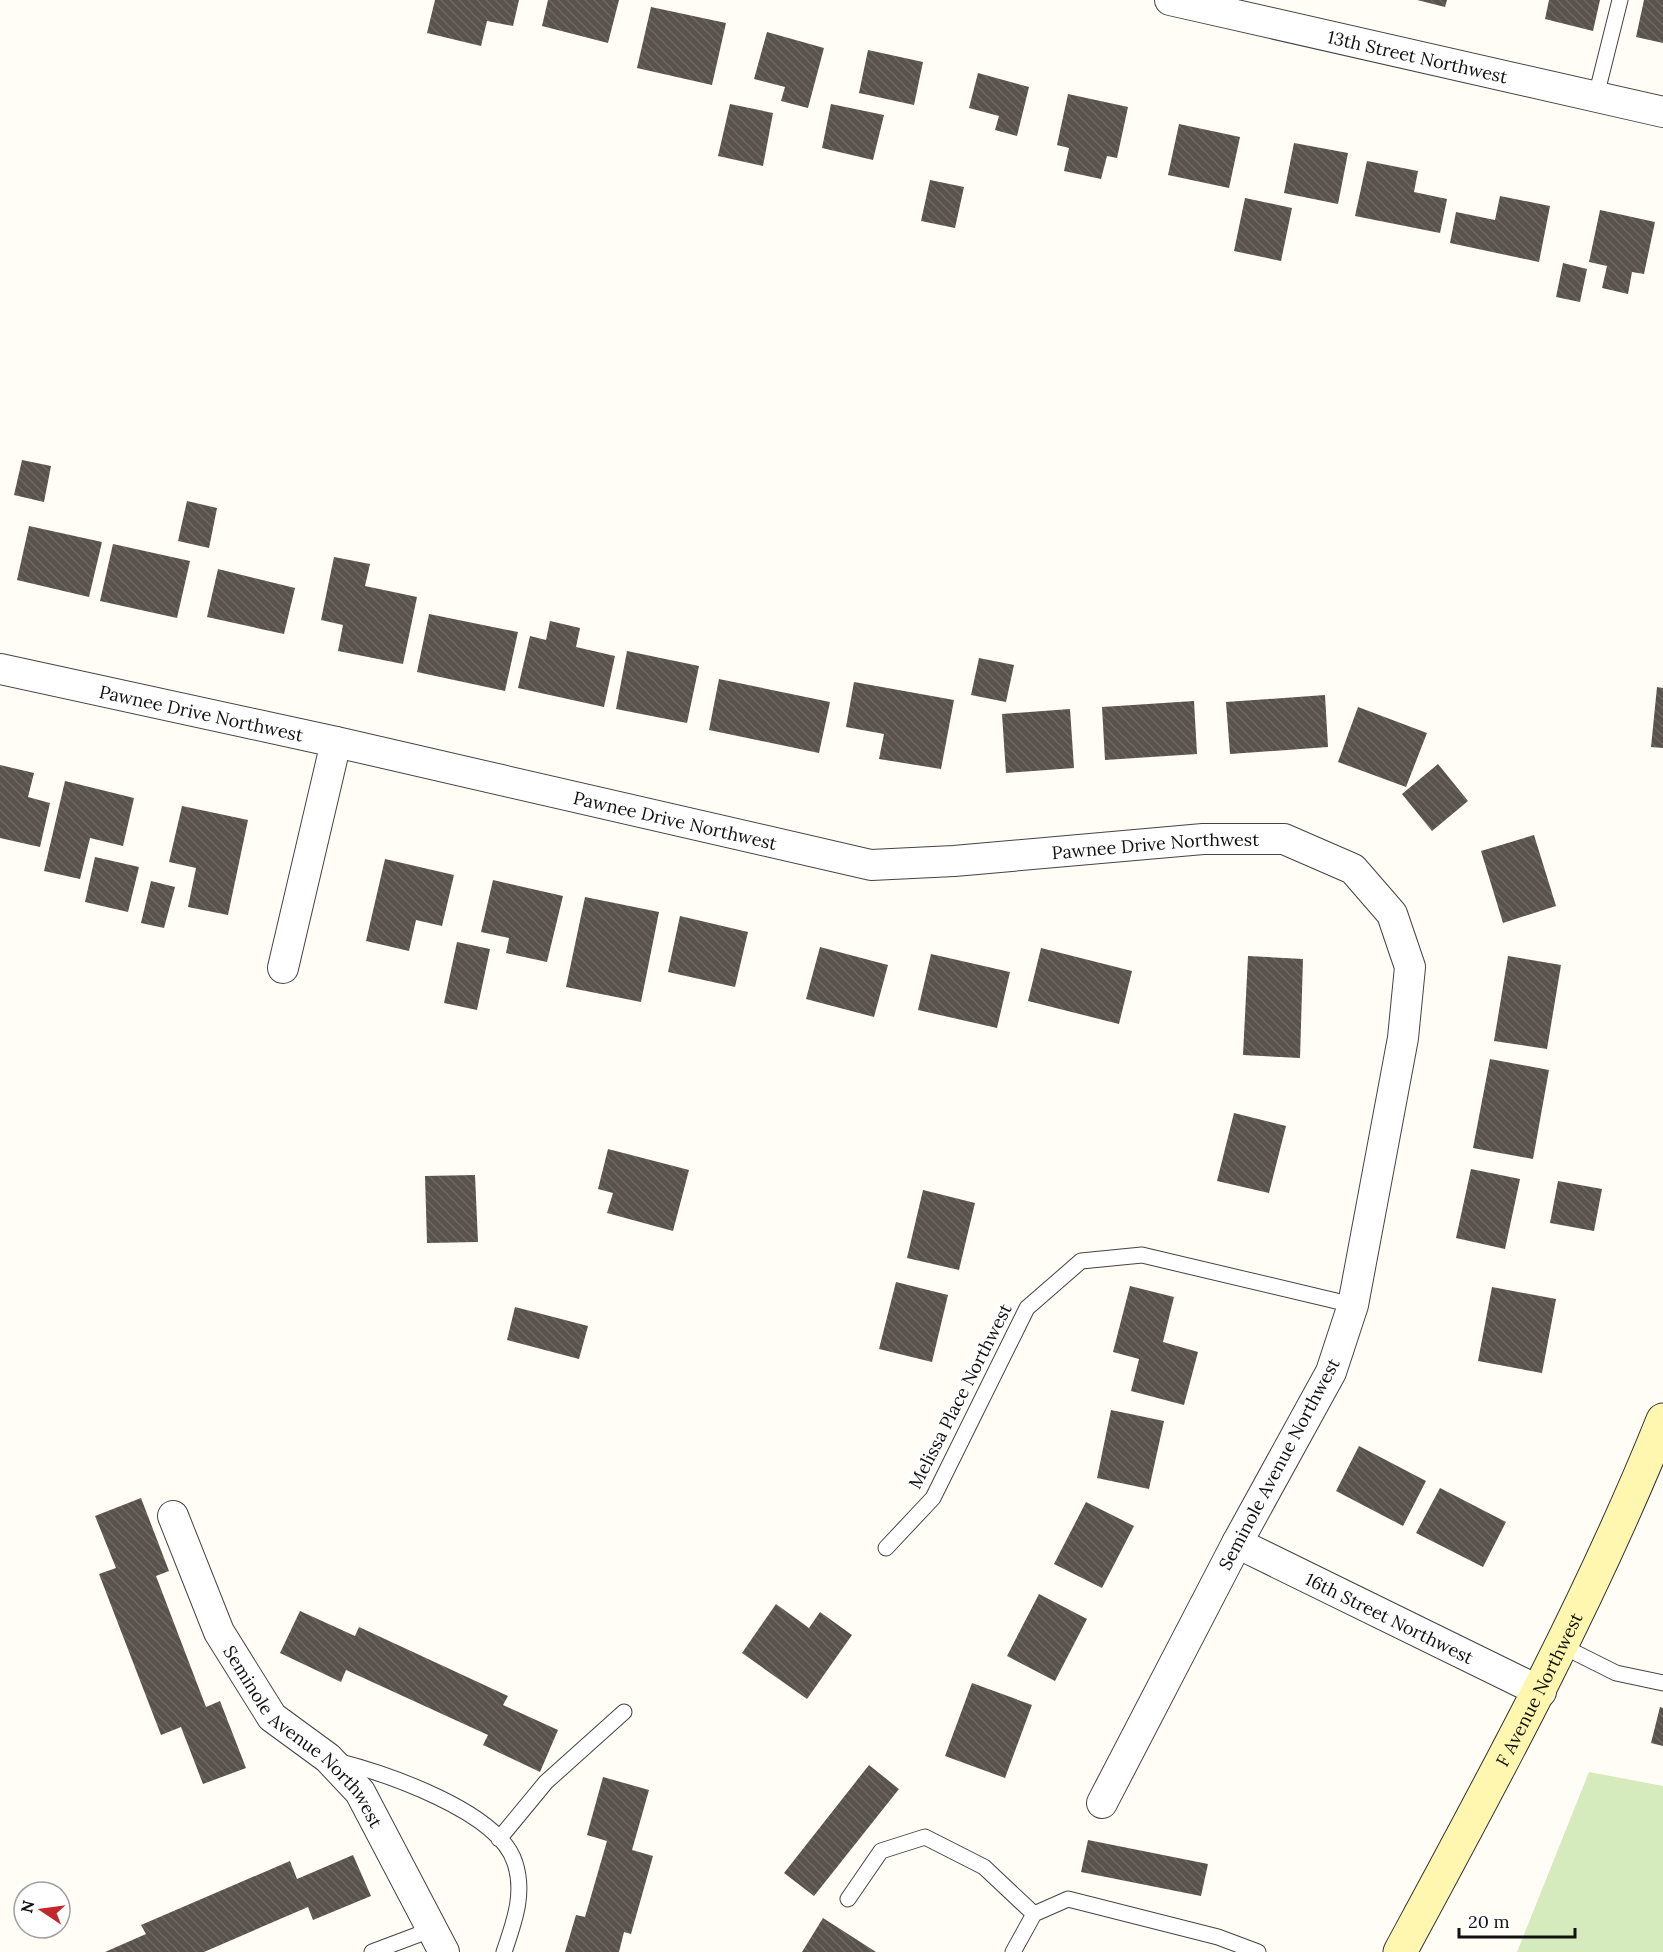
<svg xmlns="http://www.w3.org/2000/svg" width="1663" height="1952" font-family="Lora,serif">
<style>
.grass{fill:#d5ebbd}
.building{fill:url(#building-back-hatch)}
.lines{fill:none;stroke-linecap:round;stroke-linejoin:round}
.service-casing{stroke:#444;stroke-width:17}
.minor-casing{stroke:#444;stroke-width:32}
.secondary-casing{stroke:#333;stroke-width:35}
.service{stroke:#fff;stroke-width:15}
.minor{stroke:#fff;stroke-width:30}
.secondary{stroke:#fff6b0;stroke-width:33}
.labels{text-anchor:middle;dominant-baseline:central;stroke-width:6;stroke-linejoin:round;paint-order:stroke}
.street-label{font-size:18px;fill:#111;stroke:#fff}
</style>
<defs>
<pattern id="building-back-hatch" width="6" height="6" patternUnits="userSpaceOnUse" patternTransform="scale(1.5)"><rect width="6" height="6" fill="#5a524d"/><path d="M-1 5l2 2M0 0l6 6M5-1l2 2" fill="none" stroke="#6d6662"/></pattern>
</defs>
<rect width="100%" height="100%" fill="#fffdf5"/>
<!-- grass -->
<path class="grass" d="M1589,1772L1663,1786V1952H1517Z"/>
<!-- building -->
<path class="building" d="M435,0H519L513,26L487,21L481,46L427,33Z
M548,0H619L608,43L542,26Z
M1417,0H1447L1445,7Z
M1549,0H1600L1593,31L1545,19Z
M1644,0H1663V43L1636,37Z
M651,7L726,23L712,85L637,68Z
M767,32L824,48L808,108L781,101L785,87L754,79Z
M868,50L923,62L914,105L859,93Z
M978,73L1029,87L1017,136L995,130L999,116L969,108Z
M1068,94L1128,107L1117,158L1107,156L1101,179L1064,171L1069,148L1057,145Z
M730,104L773,113L763,166L718,156Z
M831,104L884,115L873,160L822,148Z
M1179,124L1240,137L1229,188L1168,175Z
M1294,143L1348,153L1338,204L1284,193Z
M1367,161L1418,171L1414,192L1447,199L1440,233L1355,216Z
M930,180L964,187L955,228L921,221Z
M1500,196L1550,206L1539,262L1450,243L1456,212L1495,220Z
M1245,198L1292,208L1281,261L1234,251Z
M1600,210L1655,222L1644,274L1632,272L1628,294L1602,288L1607,266L1589,262Z
M1563,263L1587,269L1580,302L1556,297Z
M22,460L51,466L44,502L14,495Z
M187,501L217,508L209,548L178,541Z
M29,526L102,542L89,597L17,580Z
M113,544L190,561L177,618L100,601Z
M334,557L370,564L365,586L417,597L403,664L338,651L343,625L321,620Z
M218,569L295,588L284,634L207,617Z
M429,614L518,632L505,691L417,672Z
M550,621L580,628L576,647L615,656L604,707L518,688L530,636L546,640Z
M627,651L699,666L687,723L616,709Z
M979,658L1014,665L1006,702L971,695Z
M719,679L830,702L819,753L709,730Z
M854,682L954,700L941,769L879,759L884,734L846,727Z
M1657,687L1663,688V748L1651,747Z
M1325,695L1328,747L1230,754L1226,702Z
M1194,701L1197,754L1105,760L1102,707Z
M1358,707L1427,733L1406,787L1338,762Z
M1070,709L1074,768L1006,773L1002,714Z
M1438,764L1468,801L1432,831L1402,794Z
M0,765L34,773L28,797L50,803L40,847L0,838Z
M65,781L134,798L123,846L90,838L80,879L44,871Z
M182,806L248,820L228,915L188,907L196,868L169,862Z
M1534,835L1556,906L1503,923L1481,851Z
M95,857L139,867L128,912L85,902Z
M385,859L454,875L442,926L416,920L409,951L366,941Z
M493,880L563,896L547,962L506,953L509,938L481,932Z
M151,881L175,887L164,928L141,923Z
M585,897L659,912L641,1002L566,987Z
M680,916L748,932L735,987L668,972Z
M457,942L490,949L477,1010L444,1003Z
M820,947L888,965L874,1017L806,999Z
M1041,948L1132,971L1119,1024L1028,1001Z
M931,954L1010,972L997,1028L918,1010Z
M1248,956L1303,959L1300,1058L1243,1055Z
M1508,956L1561,965L1547,1049L1494,1041Z
M1490,1059L1549,1070L1533,1159L1473,1148Z
M1234,1113L1286,1126L1269,1193L1217,1181Z
M608,1149L689,1170L673,1231L607,1213L613,1193L598,1189Z
M1471,1169L1520,1179L1505,1249L1456,1238Z
M475,1175L478,1242L427,1243L425,1176Z
M1558,1181L1602,1189L1594,1231L1550,1223Z
M923,1190L975,1203L959,1270L907,1258Z
M896,1282L948,1295L932,1362L879,1349Z
M1130,1286L1174,1297L1163,1342L1198,1352L1184,1405L1131,1391L1139,1359L1113,1352Z
M1492,1287L1556,1299L1542,1373L1478,1361Z
M515,1307L588,1326L579,1359L507,1340Z
M1111,1410L1164,1421L1149,1489L1097,1478Z
M1359,1446L1426,1481L1403,1526L1336,1491Z
M1440,1488L1506,1522L1483,1567L1416,1533Z
M141,1498L169,1571L156,1576L206,1707L220,1701L246,1768L203,1784L181,1727L161,1735L99,1574L116,1568L95,1516Z
M1086,1502L1134,1526L1102,1588L1054,1564Z
M1039,1594L1087,1619L1055,1681L1007,1656Z
M776,1604L809,1628L820,1612L852,1635L807,1699L742,1653Z
M300,1611L355,1636L359,1627L508,1696L503,1705L558,1730L540,1772L483,1745L488,1735L346,1670L341,1682L280,1653Z
M972,1683L1032,1705L1005,1778L945,1756Z
M1660,1707L1663,1708V1746L1651,1743Z
M869,1765L899,1789L814,1896L784,1873Z
M603,1777L649,1790L632,1850L653,1856L631,1934L624,1932L619,1952H565L576,1915L585,1917L607,1841L587,1835Z
M1088,1840L1208,1864L1201,1896L1081,1872Z
M353,1855L371,1896L313,1920L308,1907L204,1952H105L146,1934L141,1925L290,1861L297,1879Z
M823,1918L876,1952H802Z"/>
<g class="lines">
<!-- service casing -->
<g class="service-casing">
<path id="service" d="M1596,96L1620,0
M886,1548L933,1498L1027,1308L1081,1261L1142,1255L1353,1305
M1562,1646L1616,1673L1663,1683
M337,1761C384,1773 499,1811 515,1863C525,1894 514,1922 504,1952
M499,1839L546,1782L624,1712
M848,1899L881,1851L925,1837L984,1867L1034,1914
M372,1952L433,1929
M1013,1952L1034,1914L1068,1899L1218,1937L1258,1952"/>
</g>
<!-- minor casing -->
<g class="minor-casing">
<g id="minor">
<path id="s1" d="M1170,0L1663,112"/>
<path id="s2" d="M0,669L336,742L871,865L954,861L1203,839H1284L1353,869L1392,914L1410,967L1403,1038L1353,1305L1331,1372L1237,1543L1102,1803"/>
<path d="M283,968L336,742"/>
<path id="s3" d="M173,1516L219,1632L272,1717L328,1758L360,1792L444,1952"/>
<path id="s4" d="M1237,1543L1541,1692"/>
</g>
</g>
<!-- secondary casing -->
<g class="secondary-casing">
<g id="secondary">
<path id="s5" d="M1400,1952C1494,1778 1589,1604 1663,1420"/>
</g>
</g>
<!-- service -->
<use href="#service" class="service"/>
<!-- minor -->
<use href="#minor" class="minor"/>
<!-- secondary -->
<use href="#secondary" class="secondary"/>
</g>
<g class="labels">
<!-- street labels -->
<g class="street-label">
<text stroke="none"><textPath href="#s1" startOffset="254">13th Street Northwest</textPath></text>
<text stroke="none"><textPath href="#s2" startOffset="206">Pawnee Drive Northwest</textPath></text>
<text stroke="none"><textPath href="#s2" startOffset="692">Pawnee Drive Northwest</textPath></text>
<text stroke="none"><textPath href="#s2" startOffset="1178">Pawnee Drive Northwest</textPath></text>
<text transform="translate(960 1396) rotate(-63)">Melissa Place Northwest</text>
<text transform="translate(1279 1464) rotate(-62)">Seminole Avenue Northwest</text>
<text stroke="none"><textPath href="#s4" startOffset="170">16th Street Northwest</textPath></text>
<text stroke="none"><textPath href="#s5" startOffset="297">F Avenue Northwest</textPath></text>
<text stroke="none"><textPath href="#s3" startOffset="261">Seminole Avenue Northwest</textPath></text>
</g>
</g>
<!-- north arrow -->
<g transform="translate(42 1910) rotate(283)"><circle r="28" fill="#ffffff" stroke="#a0a0a0" stroke-width="1.5"/>
<path d="M0-4.5L10 22L0 15L-10 22Z" fill="#c4262e"/>
<text y="-9" font-size="16" font-weight="bold" text-anchor="middle" fill="#111111">N</text>
</g>
<!-- scale -->
<path d="M1459 1928v9h116v-9" fill="none" stroke="#111111" stroke-width="3"/>
<text x="1468" y="1928" font-size="18" fill="#111111" stroke="#ffffff" stroke-width="4.5" paint-order="stroke">20 m</text>
</svg>
